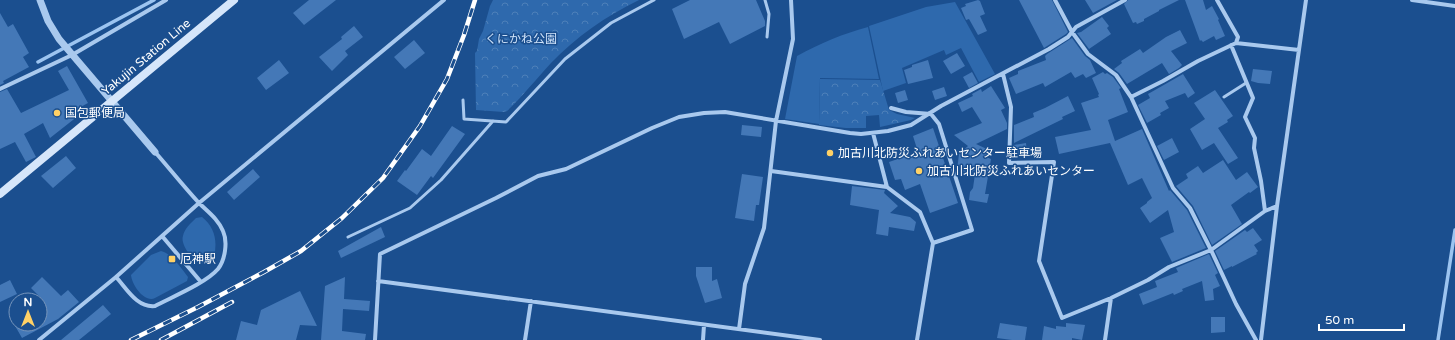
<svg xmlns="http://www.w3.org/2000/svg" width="1455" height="340" font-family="'Varela Round','Noto Sans JP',sans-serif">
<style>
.grass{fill:#2e69ad}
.park{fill:url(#park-crowns)}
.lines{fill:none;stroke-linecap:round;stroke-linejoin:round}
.stream{stroke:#9cc4f0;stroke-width:3.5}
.building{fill:#4478b7}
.service{stroke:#a9c9ee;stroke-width:3}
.minor{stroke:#a9c9ee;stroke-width:4}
.tertiary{stroke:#a9c9ee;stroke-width:7}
.secondary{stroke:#d6e6fa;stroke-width:8}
.rail-casing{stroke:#fff;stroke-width:4.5}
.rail{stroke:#1b4f8f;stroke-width:3;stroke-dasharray:9;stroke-linecap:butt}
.poi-dot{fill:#ffd166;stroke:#1b4f8f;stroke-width:1.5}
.labels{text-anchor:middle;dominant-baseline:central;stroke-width:3;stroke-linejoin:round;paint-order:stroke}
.park-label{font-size:12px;fill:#cfe3fa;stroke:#1b4f8f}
.street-label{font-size:12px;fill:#fff;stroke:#1b4f8f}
.poi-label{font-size:12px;fill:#fff;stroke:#1b4f8f;text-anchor:start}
</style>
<defs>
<pattern id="park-crowns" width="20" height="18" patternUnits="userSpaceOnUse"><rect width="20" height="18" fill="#2e69ad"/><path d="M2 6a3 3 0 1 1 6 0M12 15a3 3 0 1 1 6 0" fill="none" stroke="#4d80b9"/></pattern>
</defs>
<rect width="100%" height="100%" fill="#1b4f8f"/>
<!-- grass -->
<path class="grass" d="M955,2L995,74L979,82L961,48L946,55L944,50L902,68L906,83L883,91L869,26L926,7Z
M868,27L879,79L820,78L819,124L785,119L797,56C821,43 842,34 868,27Z
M202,217C216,228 218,244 213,260C209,262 205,264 201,263C192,261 180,244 183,236C184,229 191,223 196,218Z
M161,251C171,253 182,269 188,277L187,281L155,298C145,303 132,286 131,275L151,255Z"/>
<!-- park -->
<path class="park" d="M493,0H639C606,16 576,37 551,63C536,79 523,96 507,111L504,112L476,110L475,53L477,51L479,39L483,31L490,6Z
M820,79L880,80L889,110L897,114L915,118L911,120L880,127L879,115L866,116V128H846L819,125Z"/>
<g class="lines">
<!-- stream -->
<path class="stream" d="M38,62L154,0
M1438,340L1455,230"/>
</g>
<!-- building -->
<path class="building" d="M309,0H336L304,25L293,13Z
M690,0H756L765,21V26L730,44L719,22L684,39L672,9Z
M978,0L980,1L985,14L980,16L987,31L978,35L969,19L966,20L961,8L966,6L965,4Z
M1019,0H1052L1068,32L1066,34L1044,48Z
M1085,0H1117L1093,13Z
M1128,0H1179L1159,10V11L1144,19V21L1137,24L1136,22L1133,23L1124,4Z
M1185,0H1203L1206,10L1212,6L1219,19L1218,20L1225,36L1216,40L1214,36L1203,42L1201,40L1200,41Z
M0,13L8,27L13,24L29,53L23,57L29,67L3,81L4,83L0,85Z
M1102,17L1109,26L1107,28L1111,34L1089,49L1077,33L1081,32Z
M354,26L363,37L345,51L348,55L332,71L319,57L342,39L341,37Z
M1180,30L1187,43L1171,51L1182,65L1179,68L1169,74L1162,63L1127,84L1119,73L1114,69L1122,63L1121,61L1140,49L1143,53L1166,37Z
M1072,38L1085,56L1090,60L1096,73L1086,78L1083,74L1075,78L1071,72L1045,87L1043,83L1016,94L1009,78L1018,74V71L1046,60L1045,56L1047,54Z
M414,40L425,53L405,69L394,57Z
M957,53L965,66L951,74L943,61Z
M279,60L289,73L266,90L257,78Z
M928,60L933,78L908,84L904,70L912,67V65Z
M67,66L88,103L73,111L78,116L50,138L43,123L24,134L36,157L26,162L15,142L0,149V92L7,89L21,113L69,90L58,71Z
M1253,69L1272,71L1270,84L1258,83L1251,81Z
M972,72L978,83L969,88L963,77Z
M1103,72L1105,74L1107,73L1113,77L1121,88L1119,89L1128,112L1108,120L1115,141L1142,129L1169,191L1170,190L1187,210L1206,248L1172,262L1160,238L1174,232L1168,210L1150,223L1140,208L1147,203V202L1152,198L1142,178L1128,185L1110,143L1059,154L1055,137L1091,130L1081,103L1099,97L1098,95L1099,94L1092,78Z
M1183,74L1195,93L1188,98L1185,93L1165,101L1169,108L1160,113L1161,115L1147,123L1138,105L1150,98L1148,94Z
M991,86L1005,108L1001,110L1007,123V129L976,144L989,150L986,157L991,159L985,194H989L987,203L969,200L970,192L973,188L975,174L957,170L959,154L968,146L954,135L982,123L972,107L962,112L958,103L973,96L972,94L981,89L982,92Z
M944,87L947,96L935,100L932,91Z
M905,90L908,100L898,103L895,93Z
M1215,90L1233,116L1227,120L1228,122L1218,128L1238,158L1228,164L1214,143L1202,150L1190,129L1205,119L1194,103Z
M1068,96L1075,111L1062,117L1063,119L1014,143V125L1034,117L1033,113L1045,108Z
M742,125L762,127L761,137L741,135Z
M452,126L465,134L433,178L431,176L417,195L397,181L405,170L406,171L422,149L431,156Z
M933,128L958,203L930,213L920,184L905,190L901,179L895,180L889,162L918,152L913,136Z
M1172,138L1179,152L1164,160L1157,146Z
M1026,143L1027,156H1014V145Z
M66,156L76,168L53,188L41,176Z
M1223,160L1236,180L1247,172L1258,187L1250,193L1249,192L1231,205L1242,224L1212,245L1193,206L1176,186L1188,178L1186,174L1198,166L1203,173Z
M253,169L260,177L234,200L227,192Z
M742,174L763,177L759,205H756L754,221L735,218Z
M852,186L885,190L884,193L898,206L890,213L910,217L916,222L914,231L889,227L888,236L876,234L879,210L850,205Z
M381,227L385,237L341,258L338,251Z
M1253,228L1262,240L1254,245L1258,251L1256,253L1257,254L1232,267V266L1224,270L1215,251L1245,230L1247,232Z
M1209,254L1218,273L1215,275L1220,286L1213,289L1214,300L1205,301L1202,281L1182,289L1183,291L1174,295L1173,293L1143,305L1139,294L1157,287L1155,281L1178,272L1176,268Z
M696,267H712V281L717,279L722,298L705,303L696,276Z
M42,277L61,296L68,290L79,302L58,319L22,338L14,324H40V297L31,288Z
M345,277L344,299L370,301L369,311L343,309L342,331L366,334L365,340H321L325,286Z
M10,280L17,294L0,302V285Z
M300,291L317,326L300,325L296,340H236L241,321L257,325L261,310Z
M103,305L111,314L100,323L79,340H61Z
M1211,317H1225V332L1211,333Z
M1000,323L1027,327L1025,340H1012L997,338Z
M1066,323L1085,325L1082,340L1072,338V340H1042L1044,326L1056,329V326L1066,327Z"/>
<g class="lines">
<!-- service -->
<path class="service" d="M765,0L769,14L767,37
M1224,97L1246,83
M463,100L464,119L506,122L565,59L611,23L654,0
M348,237L410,208L441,180L493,121"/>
<!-- minor -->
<path class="minor" d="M1055,0L1072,32L1088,54L1116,75L1131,97L1173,188L1190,208L1211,250L1236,304L1256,340
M1217,0L1238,37L1236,43
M1412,0L1455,6
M1231,45L1253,98L1245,117L1255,138L1254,148L1261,181L1265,211
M1003,74L1011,107L1009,163L1054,162L1039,261L1062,318L1111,298L1148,280L1169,267L1211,250L1265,211L1277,206
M0,89L72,55L166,0
M1131,97L1163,81L1198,61L1236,43L1299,50
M891,108L906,112L931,114L939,124L972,230L933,243
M873,133L887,187
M771,171L887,187L920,212L933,243L917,340
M162,236L201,282
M116,277C127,289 137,308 155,306C172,297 206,283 218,269C225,260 228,242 223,231C218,219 208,212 199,203C184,187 170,169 155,152
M378,281L820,340
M739,329L745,284L764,228L776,121L793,39L791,0
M39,340L116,277L199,203L444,0
M375,340L380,254L496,198L538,176L566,169L652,128L679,117L704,113L725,112L850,133L861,134L888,131L911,125L941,106L1049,49L1068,37L1076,27L1125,0
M525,340L531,301
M703,340L704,325
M1105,340L1111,298
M1261,340L1277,206L1306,0"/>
<!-- tertiary -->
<path class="tertiary" d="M40,0L48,21L59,39L155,152"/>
<!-- secondary -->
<path class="secondary" d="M0,194L234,0"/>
<!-- rail casing -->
<g class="rail-casing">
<path id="rail" d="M131,340L198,307L264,272L301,251L342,218L383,178L420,126L447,79L464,35L475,0
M161,340L232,302"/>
</g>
<!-- rail -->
<use href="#rail" class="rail"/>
</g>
<!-- markers -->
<g class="poi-dot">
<circle cx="57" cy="113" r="4"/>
<circle cx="830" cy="153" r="4"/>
<circle cx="919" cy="171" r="4"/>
<rect x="168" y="255" width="8" height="8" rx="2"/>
</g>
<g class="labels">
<!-- park labels -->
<g class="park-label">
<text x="521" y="39">くにかね公園</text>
</g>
<!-- street labels -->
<g class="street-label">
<text transform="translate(146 57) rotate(-40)">Yakujin Station Line</text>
</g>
<!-- poi labels -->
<g class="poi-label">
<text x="65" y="113">国包郵便局</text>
<text x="838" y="153">加古川北防災ふれあいセンター駐車場</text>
<text x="927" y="171">加古川北防災ふれあいセンター</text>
<text x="180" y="259">厄神駅</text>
</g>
</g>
<!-- north arrow -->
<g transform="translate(28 312)"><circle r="19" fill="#1b4f8f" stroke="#7695bc"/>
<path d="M0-3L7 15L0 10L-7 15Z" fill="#ffd166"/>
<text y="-6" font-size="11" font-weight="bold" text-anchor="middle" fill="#ffffff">N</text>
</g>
<!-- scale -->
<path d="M1319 324v6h85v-6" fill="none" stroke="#ffffff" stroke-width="2"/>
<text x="1325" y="324" font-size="12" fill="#ffffff" stroke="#1b4f8f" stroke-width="3" paint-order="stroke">50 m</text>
</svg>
